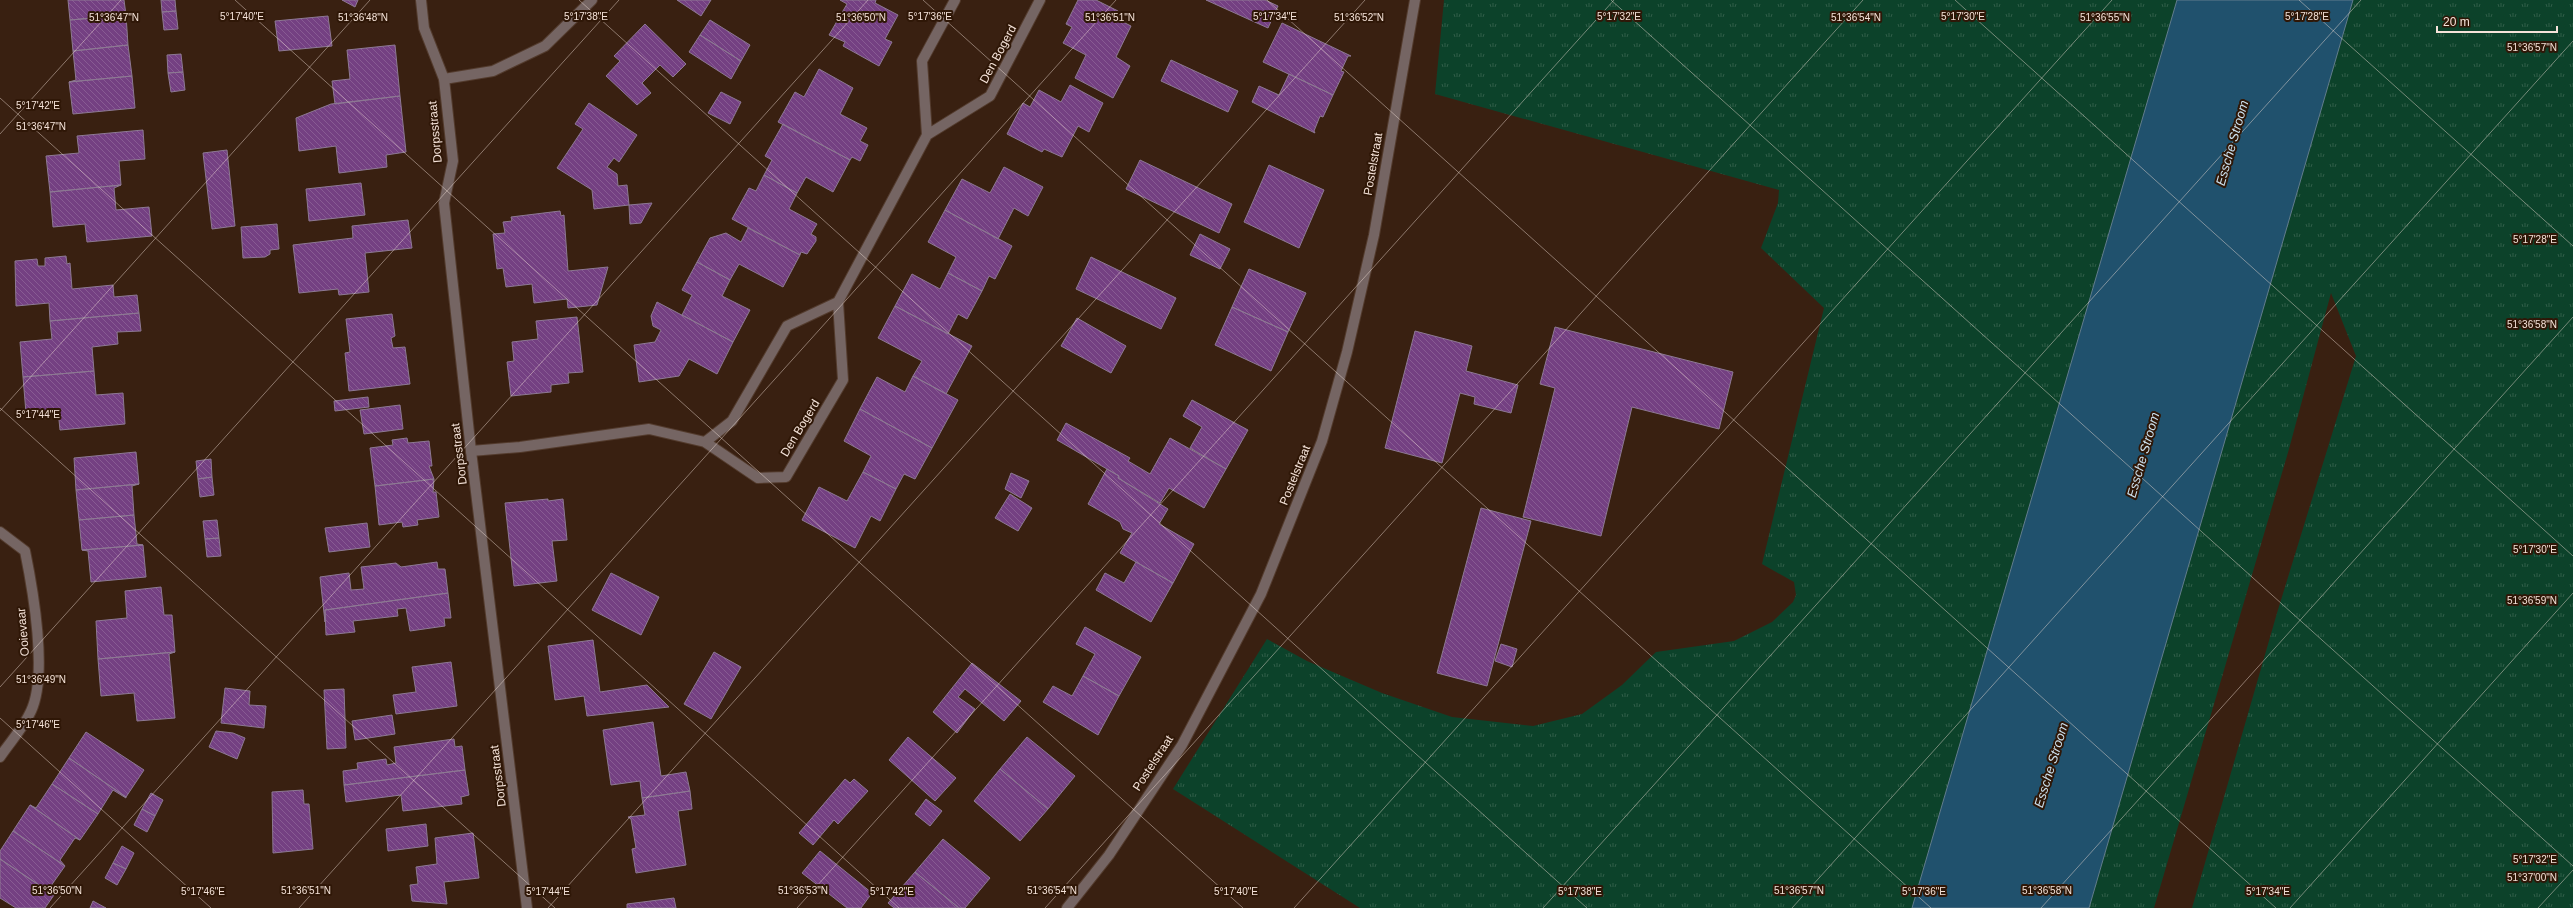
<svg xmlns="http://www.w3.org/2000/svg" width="2573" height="908" font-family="Arial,sans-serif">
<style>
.grass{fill:url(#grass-tufts)}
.water{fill:#20516d;stroke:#607d8d}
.building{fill:url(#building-back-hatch);stroke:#8d7993}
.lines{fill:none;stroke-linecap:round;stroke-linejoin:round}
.minor-casing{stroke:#533b2d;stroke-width:12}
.tertiary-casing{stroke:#533b2d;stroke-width:12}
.minor{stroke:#756563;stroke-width:10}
.tertiary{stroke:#756563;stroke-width:10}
.ticks{fill:none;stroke:#f5e3d9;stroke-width:1;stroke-opacity:0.45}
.labels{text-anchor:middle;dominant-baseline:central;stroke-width:4;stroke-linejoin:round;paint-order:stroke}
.street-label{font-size:12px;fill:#f5e3d9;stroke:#2f1707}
.water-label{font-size:13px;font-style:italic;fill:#cee3f1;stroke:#2f1707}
.ticks-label{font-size:10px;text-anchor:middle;fill:#f5e3d9;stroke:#2f1707;stroke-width:4;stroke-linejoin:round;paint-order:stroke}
</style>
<defs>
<pattern id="grass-tufts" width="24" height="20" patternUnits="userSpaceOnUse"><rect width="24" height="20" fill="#0c422a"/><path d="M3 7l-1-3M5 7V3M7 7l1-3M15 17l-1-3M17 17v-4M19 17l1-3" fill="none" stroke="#305d48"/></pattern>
<pattern id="building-back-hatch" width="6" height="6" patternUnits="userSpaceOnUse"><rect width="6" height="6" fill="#744082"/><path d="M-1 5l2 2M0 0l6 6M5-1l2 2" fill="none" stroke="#885b93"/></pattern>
</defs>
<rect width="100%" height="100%" fill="#392011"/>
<!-- grass -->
<path class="grass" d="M1444,0H2177L1912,908H1360L1173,789L1267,639L1307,661L1382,693L1452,717L1533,726L1582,714L1622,685L1656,652L1734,641L1772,622L1793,602L1796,595L1794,582L1762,564L1824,308L1761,248L1778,203L1779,190L1435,94Z
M2353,0H2573V908H2192L2277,613L2356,356L2331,293L2289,449L2154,908H2089Z"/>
<!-- water -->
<path class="water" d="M2177,0H2353L2089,908H1912Z"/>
<!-- building -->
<path class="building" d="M68,0H124L126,15L70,20Z
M161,0H175L176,11L162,12Z
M342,0H358L355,7Z
M677,0H711L701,16Z
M840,0H876L875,3L898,15L885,39L892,42L879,66L843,46L845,42L829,35L847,4Z
M1078,0H1096L1118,11L1115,18L1131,26L1116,57L1130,66L1113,98L1075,78L1086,55L1063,43L1072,27L1066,24Z
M1206,0H1265L1278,6L1268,28Z
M176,11L178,29L164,30L162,12Z
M126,15L128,45L73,51L70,20Z
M328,16L332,46L279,51L275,21Z
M710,20L750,45L741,61L700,35Z
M1282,23L1351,56H1348L1341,71L1344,72L1333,95L1263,62Z
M645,24L686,64L673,77L660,65L642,83L651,93L637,105L606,76L620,61L614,56Z
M700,35L741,61L731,79L689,52Z
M128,45L132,76L69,82L76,80L73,51Z
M395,45L400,96L335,104L332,81L350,79L347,50Z
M181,54L183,72L168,73L167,55Z
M1171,60L1238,91L1228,112L1161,81Z
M819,69L853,88L840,114L867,128L860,141L868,145L860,161L852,157L850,160L778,122L795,92L804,97Z
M183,72L185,90L171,92L168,73Z
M1289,74L1333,95L1323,117L1320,116L1314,131L1315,133L1252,102L1259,86L1279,95Z
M132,76L135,108L73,114L69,82Z
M1070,85L1103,103L1089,132L1078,126L1062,157L1044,149L1042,152L1007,134L1023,103L1030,107L1039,90L1061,102Z
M721,92L741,102L730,124L708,113Z
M400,96L406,152L386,155L387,167L339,173L336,146L299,151L296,118L331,104Z
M589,103L637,135L619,162L614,158L607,167L617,174L618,186L627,185L629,205L594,209L592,190L557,168L583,129L575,124Z
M783,124L850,160L833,192L806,177L797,193L764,175L772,160L765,156Z
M143,130L145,159L119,161L121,185L50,192L46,156L79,153L77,136Z
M227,150L235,226L212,229L203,153Z
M1140,160L1232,204L1219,233L1126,189Z
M1269,165L1324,190L1299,248L1244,222Z
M1004,167L1043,187L1028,216L1014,208L998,239L945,210L962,179L990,193Z
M764,175L797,193L789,209L817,224L811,234L816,237V241L807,254L801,252L800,255L732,219L749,188L756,191Z
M361,183L365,215L309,221L306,189Z
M121,185L114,188L116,210L149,207L152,236L87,242L85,224L53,227L50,192Z
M652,203L641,223L630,224L629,205Z
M945,210L1012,246L995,279L989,276L982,291L948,273L956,257L928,242Z
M560,211L561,216L564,215L568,271L608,267L597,305L568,308L567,299L534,303L532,284L506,287L503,268L497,269L493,234L505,233L503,222L512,221L511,217Z
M408,220L412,248L365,253L369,292L339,295L338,289L299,293L293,245L353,238L352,226Z
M277,224L279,249L270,250V254L265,257L243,258L241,227Z
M748,228L800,255L783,287L739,264L730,280L697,262L710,238L726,233L741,242Z
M1200,234L1230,249L1220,269L1190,255Z
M66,256L67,264L70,263L72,289L113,285L114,297L137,295L139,313L50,321L49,303L16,306L15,261L37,259L38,266H45V258Z
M1091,257L1176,298L1161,329L1076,289Z
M697,262L730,280L722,296L750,310L733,342L682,315L692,295L682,290Z
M1249,269L1306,293L1288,332L1232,307Z
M948,273L982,291L967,319L958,314L948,334L895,306L912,274L940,289Z
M657,302L733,342L717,374L689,359L679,376L639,382L634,345L655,342L661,330L653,326L651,316Z
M895,306L972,346L946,394L913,376L922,361L878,338Z
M1232,307L1288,332L1271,371L1215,345Z
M139,313L141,331L117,332L118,344L92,347L94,371L23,377L20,342L52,339L50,321Z
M392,314L395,336L391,338L393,348L405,347L410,384L349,391L345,353L350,352L346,319Z
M577,317L583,372L568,373L569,383L551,385V392L511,396L507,362L514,361L512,342L538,339L536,321Z
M1077,318L1126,346L1111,373L1061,346Z
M1555,327L1733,372L1719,429L1632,407L1601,536L1523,517L1555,388L1540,384Z
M1415,331L1472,346L1466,371L1518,385L1511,413L1474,404L1475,397L1460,393L1442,463L1385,448Z
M94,371L96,395L123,393L125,424L60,430L58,410L26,413L23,377Z
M913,376L958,400L932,448L860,409L877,377L905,392Z
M368,397L369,407L335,411L334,401Z
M1192,400L1248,430L1226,469L1190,448L1202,427L1183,416Z
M400,405L403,429L364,434L360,410Z
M860,409L932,448L915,479L904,474L896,489L863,472L871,456L844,441Z
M1066,423L1130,458L1128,461L1150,474L1170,438L1226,469L1204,508L1169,488L1160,503L1118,478L1119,476L1057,440Z
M407,438L408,443L429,441L432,466H429L434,479L375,486L370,448L393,445L392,440Z
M136,452L139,484L76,490L74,458Z
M211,459L212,477L198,479L196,461Z
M1107,469L1119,476L1118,478L1168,509L1159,524L1194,544L1173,583L1120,553L1132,533L1123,529L1120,522L1088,504Z
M863,472L896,489L880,521L871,516L855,548L802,520L819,487L847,501Z
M1011,473L1029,481L1021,498L1005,489Z
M212,477L214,495L200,497L198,479Z
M434,479L433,492H436L439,517L417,520L418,525L403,527L402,522L379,525L375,486Z
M139,484L132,486L134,515L79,520L76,490Z
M1010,494L1032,508L1018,531L995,518Z
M548,499V501L563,499L567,540L552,541L557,581L514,586L505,503Z
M1481,508L1531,521L1487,686L1437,673Z
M134,515L137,544L143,545L82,550L79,520Z
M217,520L219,538L205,539L203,521Z
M367,523L370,547L329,552L325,528Z
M219,538L221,556L207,557L205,539Z
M143,545L146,577L91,582L88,551L82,550Z
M437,562L438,569H445L448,593L325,610V622L320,577L349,573L351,590L364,589L361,567L396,563L401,567Z
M1136,562L1173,583L1151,622L1096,590L1105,573L1124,583Z
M611,573L659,597L641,635L592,610Z
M161,587L164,615H172L175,652L98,659L96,621L127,618L125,591Z
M448,593L451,618H444L445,626L410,631L406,608L397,609L398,616L353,621L355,632L326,635L325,610Z
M1085,627L1141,657L1119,696L1083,676L1095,654L1076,644Z
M593,640L600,692L647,685L669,707L587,716L584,696L555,700L548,646Z
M1501,644L1517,649L1512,667L1495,661Z
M175,652L169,654L175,718L137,721L134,693L101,696L98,659Z
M714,652L741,667L711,719L684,704Z
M451,662L457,706L396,714L393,695L416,692L412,667Z
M972,663L1021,701L1004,721L965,689L958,697L975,709L957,733L933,712Z
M1083,676L1119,696L1098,735L1043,702L1053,686L1072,696Z
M225,688L250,691L249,705L266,706L264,728L221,723Z
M344,689L346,748L327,749L324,690Z
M392,715L395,734L355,740L352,721Z
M653,722L661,776L686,772L690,791L642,798L640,781L611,785L603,730Z
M216,731L233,733L245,738L237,759L209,747Z
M86,732L144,770L126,797L69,758Z
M908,737L956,778L935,801L889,760Z
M1027,737L1075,776L1048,809L1000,769Z
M454,739L455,747L462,746L465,770L344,785L343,771L358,769L357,763L386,759L387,765L396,763L394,747Z
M69,758L126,797V798L113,790L98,814L52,784Z
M1000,769L1048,809L1020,841L974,801Z
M465,770L469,795L461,797L462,804L403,811L401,795L346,802L344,785Z
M845,779L850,783L854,779L868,791L838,824L834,820L813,845L799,833Z
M52,784L98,814L80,840L30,805L36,808Z
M303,790L304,804H309L313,849L273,853L272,792Z
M690,791L692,809L678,811L686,865L636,873L632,849L636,848L631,819L628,817L645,815L642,798Z
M151,793L163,800L155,816L142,809Z
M926,799L942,811L930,826L915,814Z
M30,805L80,840L75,838L60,860L65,866L13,831Z
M142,809L155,816L147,832L134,825Z
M426,824L428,846L388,851L386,829Z
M13,831L65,866L48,890L54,895L0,859V851Z
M473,833L479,878L444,882L447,904L412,901L410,885L418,884L416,867L437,864L435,838Z
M943,839L990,878L965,908H959L915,872Z
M122,846L134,853L126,869L113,863Z
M820,851L872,893L861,908H847L802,873Z
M0,859L54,895L45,908H16L0,898Z
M113,863L126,869L117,885L105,878Z
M915,872L959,908H894L888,903Z
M674,898L676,908H627V904Z
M93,901L106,908H90Z"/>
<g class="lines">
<!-- minor casing -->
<g class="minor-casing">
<path id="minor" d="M444,79L493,71L545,46L592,0
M927,135L922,61L955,0
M705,442L758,478L786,477L843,380L838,302
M471,451L520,447L649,429L705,442L732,421L787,326L838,302L927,135L990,96L1040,0
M0,532L25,551C33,590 48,675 31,711C24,727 10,742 0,757
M1067,908L1109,855L1182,745L1261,594L1322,441L1347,352L1374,235L1415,0"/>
</g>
<!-- tertiary casing -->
<g class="tertiary-casing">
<path id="tertiary" d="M421,0L424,28L444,79L453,161L444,203L471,451L527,908"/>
</g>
<!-- minor -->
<use href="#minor" class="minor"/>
<!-- tertiary -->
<use href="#tertiary" class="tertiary"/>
</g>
<!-- ticks -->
<path class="ticks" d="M235,0L1243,908M579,0L1587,908M923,0L1931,908M1267,0L2276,908M1611,0L2573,866M1955,0L2573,556M2299,0L2573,246M0,98L899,908M0,134L121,0M0,408L555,908M0,411L370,0M0,687L619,0M0,718L211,908M50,908L868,0M299,908L1116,0M548,908L1365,0M797,908L1614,0M1045,908L1863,0M1294,908L2112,0M1543,908L2361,0M1792,908L2573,41M2041,908L2573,317M2290,908L2573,593M2538,908L2573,870"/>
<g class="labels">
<!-- street labels -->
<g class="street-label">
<text transform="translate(998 54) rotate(-62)">Den Bogerd</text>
<text transform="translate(435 132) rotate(-95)">Dorpsstraat</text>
<text transform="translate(1373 164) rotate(-80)">Postelstraat</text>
<text transform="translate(800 428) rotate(-59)">Den Bogerd</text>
<text transform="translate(459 454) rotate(-97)">Dorpsstraat</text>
<text transform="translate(1295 475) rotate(-68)">Postelstraat</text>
<text transform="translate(23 632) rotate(-95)">Ooievaar</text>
<text transform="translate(1153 763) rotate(-57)">Postelstraat</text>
<text transform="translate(498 776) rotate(-97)">Dorpsstraat</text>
</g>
<!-- water labels -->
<g class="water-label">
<text transform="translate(2232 143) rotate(-74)">Essche Stroom</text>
<text transform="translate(2143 455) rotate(-74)">Essche Stroom</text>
<text transform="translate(2051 765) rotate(-73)">Essche Stroom</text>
</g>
</g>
<g class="ticks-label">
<text x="930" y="20">5°17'36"E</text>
<text x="242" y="20">5°17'40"E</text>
<text x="586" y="20">5°17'38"E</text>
<text x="1275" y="20">5°17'34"E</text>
<text x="1619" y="20">5°17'32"E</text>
<text x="1963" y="20">5°17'30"E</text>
<text x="2307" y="20">5°17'28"E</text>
<text x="114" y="21">51°36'47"N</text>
<text x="363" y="21">51°36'48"N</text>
<text x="2105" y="21">51°36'55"N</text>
<text x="861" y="21">51°36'50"N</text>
<text x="1110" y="21">51°36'51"N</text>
<text x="1359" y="21">51°36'52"N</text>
<text x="1856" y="21">51°36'54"N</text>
<text x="2532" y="51">51°36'57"N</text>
<text x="38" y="109">5°17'42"E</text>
<text x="41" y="130">51°36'47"N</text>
<text x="2535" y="243">5°17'28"E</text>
<text x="2532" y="328">51°36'58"N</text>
<text x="38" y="418">5°17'44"E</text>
<text x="2535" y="553">5°17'30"E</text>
<text x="2532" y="604">51°36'59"N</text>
<text x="41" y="683">51°36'49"N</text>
<text x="38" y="728">5°17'46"E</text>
<text x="2535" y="863">5°17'32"E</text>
<text x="2532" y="881">51°37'00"N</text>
<text x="57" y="894">51°36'50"N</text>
<text x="306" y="894">51°36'51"N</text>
<text x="803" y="894">51°36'53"N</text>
<text x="1052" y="894">51°36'54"N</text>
<text x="1799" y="894">51°36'57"N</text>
<text x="2047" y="894">51°36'58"N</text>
<text x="203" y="895">5°17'46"E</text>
<text x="548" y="895">5°17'44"E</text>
<text x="892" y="895">5°17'42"E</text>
<text x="1236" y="895">5°17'40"E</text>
<text x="1580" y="895">5°17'38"E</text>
<text x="1924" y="895">5°17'36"E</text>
<text x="2268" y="895">5°17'34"E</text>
</g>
<!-- scale -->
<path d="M2437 26v6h120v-6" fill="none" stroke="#f5e3d9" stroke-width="2"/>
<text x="2443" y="26" font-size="12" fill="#f5e3d9" stroke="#2f1707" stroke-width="3" paint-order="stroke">20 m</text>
</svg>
